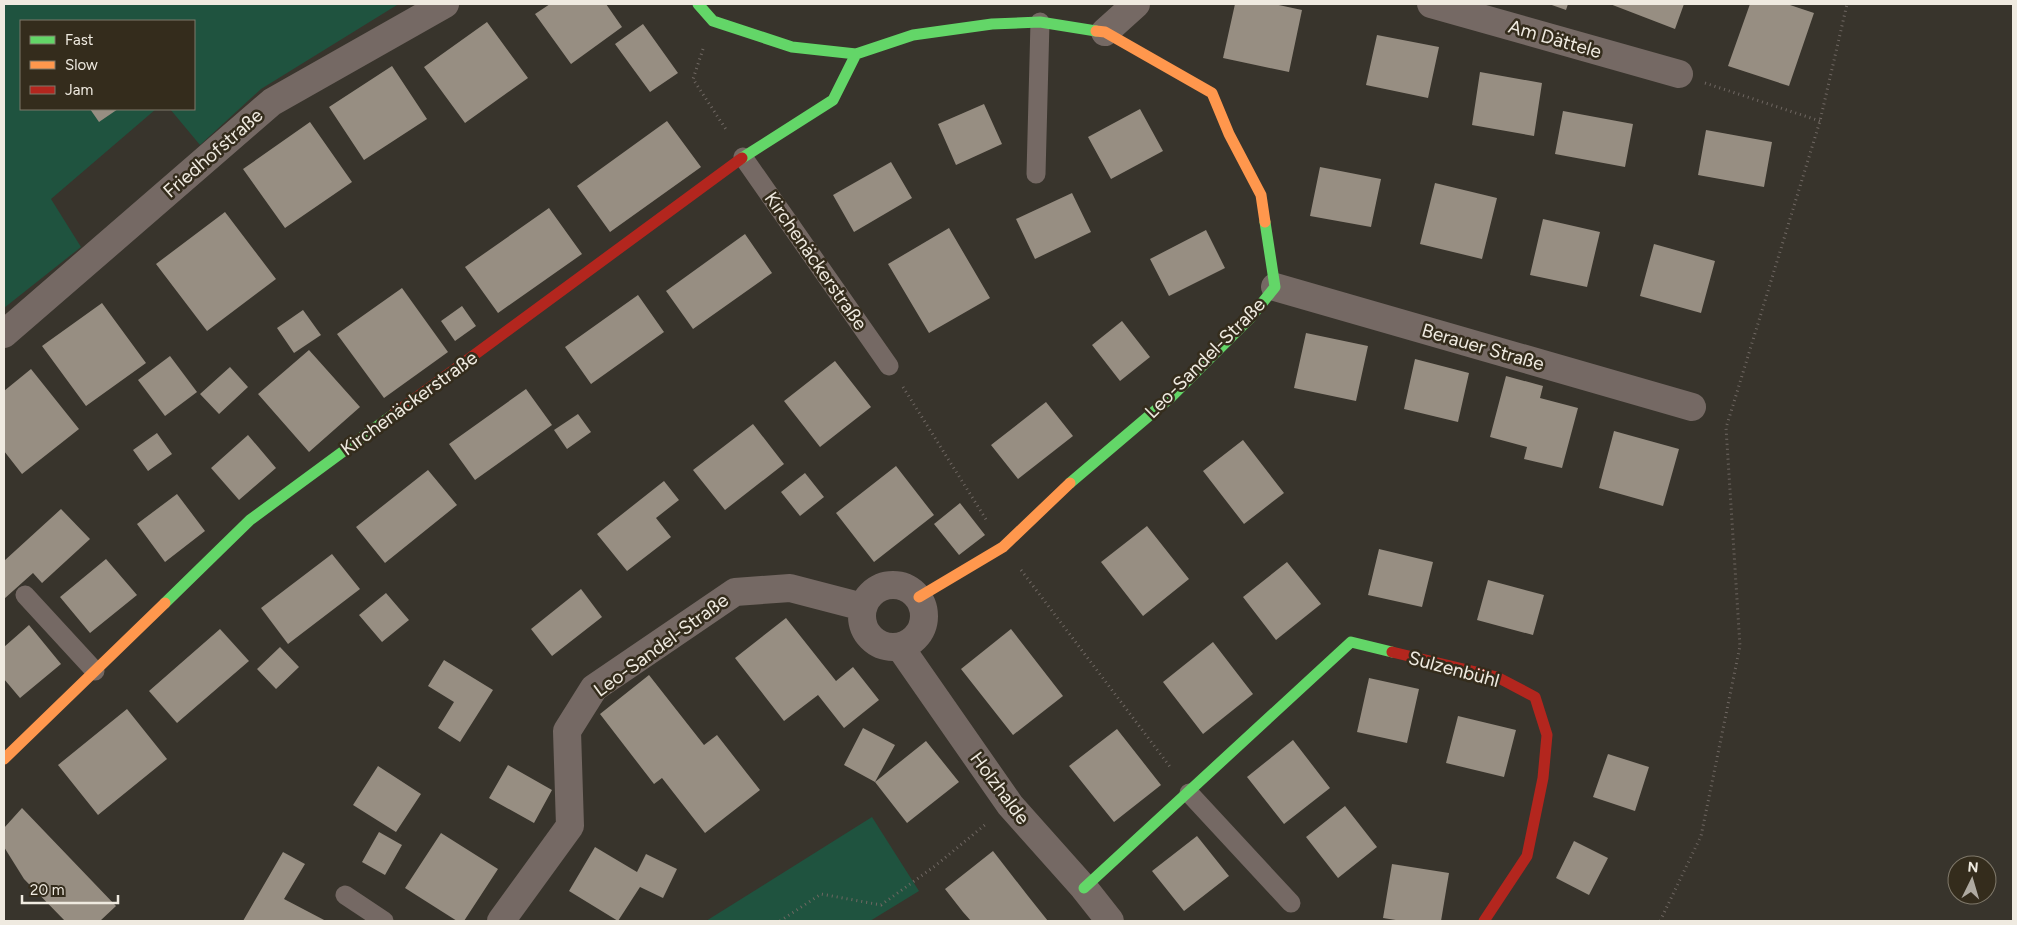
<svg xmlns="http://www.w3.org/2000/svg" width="2017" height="925" font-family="Figtree,sans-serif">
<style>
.green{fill:#1f533f}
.building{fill:#978e82}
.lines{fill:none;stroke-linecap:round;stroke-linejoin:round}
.path{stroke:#706863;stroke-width:3;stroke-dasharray:1 4;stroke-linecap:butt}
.lane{stroke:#756964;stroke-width:19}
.street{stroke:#756964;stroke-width:28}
.fast{stroke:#63d668;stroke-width:11}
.slow{stroke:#ff974d;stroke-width:11}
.jam{stroke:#b3261e;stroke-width:11}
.labels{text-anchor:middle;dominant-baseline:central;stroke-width:5;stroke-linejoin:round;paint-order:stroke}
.street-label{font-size:19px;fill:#efeae0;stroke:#342c1c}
</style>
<rect width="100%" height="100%" fill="#38342c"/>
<!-- green -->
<path class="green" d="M4,4H397V5L261,89L200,145L170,109H194V21H21V109H156L51,199L81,247L4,308Z
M872,817L919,891L870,921H706Z"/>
<!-- building -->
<path class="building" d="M550,4H606L622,27L571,64L535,14Z
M1235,4H1274L1302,10L1289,72L1223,58Z
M1549,4H1568L1566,10Z
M1610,4H1684L1675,29Z
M1750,4H1787L1814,13L1789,86L1728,66Z
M487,22L528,78L465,123L424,67Z
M643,24L678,73L650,92L615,44Z
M1377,35L1439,47L1428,98L1366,85Z
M392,66L427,119L364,160L329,107Z
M1480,72L1542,83L1534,136L1472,125Z
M984,104L1002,144L956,165L938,124Z
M90,109H118L99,122Z
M1140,109L1163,151L1111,179L1088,137Z
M1563,111L1633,124L1625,167L1555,154Z
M667,121L701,167L610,232L577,186Z
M310,122L352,182L285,228L243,169Z
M1706,130L1772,142L1764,187L1698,175Z
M891,162L912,198L854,232L833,195Z
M1320,167L1381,179L1371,227L1310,216Z
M1435,183L1497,198L1482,259L1420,244Z
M1072,193L1091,232L1035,259L1016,219Z
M549,208L582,254L498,313L465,267Z
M225,212L276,279L207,331L156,264Z
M1543,219L1600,232L1587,287L1530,275Z
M949,228L990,298L929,333L888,264Z
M1206,230L1225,268L1169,296L1150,259Z
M745,234L772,273L693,329L666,291Z
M1654,244L1715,261L1701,313L1640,296Z
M402,288L448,352L384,398L337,334Z
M638,295L664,332L591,384L565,347Z
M102,303L146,363L86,406L42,346Z
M462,306L476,326L455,341L441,321Z
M303,310L321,335L294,353L277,328Z
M1122,321L1150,357L1120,381L1092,345Z
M1306,333L1368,346L1356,401L1294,388Z
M309,350L360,407L309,452L258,394Z
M170,356L197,392L165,416L138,380Z
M1415,359L1469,373L1458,422L1404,409Z
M835,361L871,407L820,447L784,401Z
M230,367L248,387L219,414L200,394Z
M31,369L79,429L22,474L4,451V391Z
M1506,376L1543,386L1540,398L1578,408L1562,468L1524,459L1527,447L1490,437Z
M526,389L552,425L475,480L449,444Z
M1046,402L1073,436L1018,479L991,445Z
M578,414L591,432L567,449L554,430Z
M753,424L784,464L725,510L693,470Z
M1614,431L1679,449L1663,506L1599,488Z
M157,433L172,454L148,471L133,450Z
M248,435L276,468L239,500L211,468Z
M1243,440L1284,493L1244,524L1203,471Z
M896,466L934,515L874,562L836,513Z
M428,470L457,505L385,563L356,527Z
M805,473L824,497L800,516L781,492Z
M664,481L679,500L656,518L671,537L627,571L597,534Z
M177,494L205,531L165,562L137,524Z
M960,503L985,535L959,555L934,524Z
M61,509L90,539L42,583L33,573L4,599V561Z
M1147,526L1189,579L1143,616L1101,562Z
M1379,549L1433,562L1422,607L1368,595Z
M332,554L360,589L288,644L261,608Z
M106,559L137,595L90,633L60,597Z
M1287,562L1321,604L1276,640L1243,597Z
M1488,580L1544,595L1533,635L1477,620Z
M581,589L602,617L552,656L531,629Z
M386,593L409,620L382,642L359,615Z
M786,618L836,681L853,667L879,700L844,728L818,695L784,721L735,658Z
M29,625L61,664L20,698L4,679V647Z
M220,629L249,661L177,723L149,691Z
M1011,629L1063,696L1013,735L961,669Z
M1213,642L1253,694L1203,734L1163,682Z
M280,647L299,667L276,689L257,669Z
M444,660L493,690L460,742L438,728L454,702L428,686Z
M649,675L704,745L717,735L760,790L705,833L662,778L654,784L600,714Z
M1369,678L1419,689L1407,743L1357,732Z
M127,709L167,759L98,815L58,765Z
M1458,716L1516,730L1504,777L1446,763Z
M863,728L895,745L875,782L926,741L959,782L907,823L875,782L844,765Z
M1117,729L1161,785L1114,822L1069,766Z
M1293,740L1330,788L1284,824L1247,777Z
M1608,754L1649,767L1635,811L1593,797Z
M508,765L552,790L534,823L489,798Z
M378,766L421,794L396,832L353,805Z
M1345,806L1377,847L1338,878L1306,837Z
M22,808L116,906L100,921H65L24,879L4,847V828Z
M379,832L402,845L385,875L362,862Z
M441,833L498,869L464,921H457L405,888Z
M1197,836L1229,876L1184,911L1152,871Z
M1574,841L1608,858L1589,895L1556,878Z
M595,847L637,872L646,854L677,869L663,898L640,887L618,921L569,891Z
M993,851L1028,896L1048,921H971L963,912L945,889Z
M283,852L305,864L284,899L326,921H243Z
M1392,864L1449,873L1441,921H1402L1383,918Z"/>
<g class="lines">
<!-- path -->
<path class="path" d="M703,49L693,79L727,131
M1705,83L1820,121
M903,387L987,521
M1021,570L1171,768
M780,921L821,894L881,905L935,866L986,824
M1660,921L1701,836L1740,646L1726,428L1820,121L1847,4"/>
<!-- lane -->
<path class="lane" d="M743,157L889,366
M1036,174L1040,22
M25,595L95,671
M1189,793L1291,903
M345,895L384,921"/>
<!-- street -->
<path class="street" d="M1431,4L1679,74
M1105,32L1136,4
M1275,287L1692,407
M4,334L272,102L445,4
M862 616a31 31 0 1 1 62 0a31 31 0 1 1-62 0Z
M900,647L1010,805L1084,888L1110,921
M501,921L570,826L567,731L594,688L735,592L790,588L863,607"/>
<!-- fast -->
<path class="fast" d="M698,4L713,21L792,47L856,54L913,35L992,24L1040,22L1096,31
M742,158L833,100L856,54
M1070,483L1170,398L1250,318L1275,287L1265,222
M165,603L250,520L394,414
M1084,888L1351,642L1392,652"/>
<!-- slow -->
<path class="slow" d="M1096,31L1105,32L1212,93L1229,134L1261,195L1265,222
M919,597L1003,547L1070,483
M4,759L165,603"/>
<!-- jam -->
<path class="jam" d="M394,414L742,158
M1392,652L1497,677L1535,697L1547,735L1543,778L1527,856L1484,921"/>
</g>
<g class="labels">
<!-- street labels -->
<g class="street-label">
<text transform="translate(1555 39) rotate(16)">Am Dättele</text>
<text transform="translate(213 153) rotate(-41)">Friedhofstraße</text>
<text transform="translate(816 261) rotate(55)">Kirchenäckerstraße</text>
<text transform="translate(1483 347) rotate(16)">Berauer Straße</text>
<text transform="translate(1205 358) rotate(-45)">Leo-Sandel-Straße</text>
<text transform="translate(409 403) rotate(-36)">Kirchenäckerstraße</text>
<text transform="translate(661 645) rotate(-36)">Leo-Sandel-Straße</text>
<text transform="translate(1454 669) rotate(15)">Sulzenbühl</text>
<text transform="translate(1000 788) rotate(53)">Holzhalde</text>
</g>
</g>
<!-- border -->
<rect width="2017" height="925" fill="none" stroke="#efeae0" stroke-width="10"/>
<!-- legend -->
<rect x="20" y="20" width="175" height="90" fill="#342c1c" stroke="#7f786a"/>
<rect x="30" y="36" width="25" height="8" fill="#63d668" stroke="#7f786a"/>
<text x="65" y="45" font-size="15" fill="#efeae0">Fast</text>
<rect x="30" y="61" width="25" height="8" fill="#ff974d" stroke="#7f786a"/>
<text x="65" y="70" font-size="15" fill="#efeae0">Slow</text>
<rect x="30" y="86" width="25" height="8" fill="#b3261e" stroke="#7f786a"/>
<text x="65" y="95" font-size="15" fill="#efeae0">Jam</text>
<!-- north arrow -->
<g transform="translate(1972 880) rotate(5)"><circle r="24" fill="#342c1c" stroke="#7f786a"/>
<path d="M0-4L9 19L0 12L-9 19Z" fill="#afaaa1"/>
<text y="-8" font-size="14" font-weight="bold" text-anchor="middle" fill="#efeae0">N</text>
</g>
<!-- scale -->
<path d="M22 895v8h96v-8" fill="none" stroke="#efeae0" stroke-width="2.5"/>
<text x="30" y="895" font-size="15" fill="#efeae0" stroke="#342c1c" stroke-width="4" paint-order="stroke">20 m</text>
</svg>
